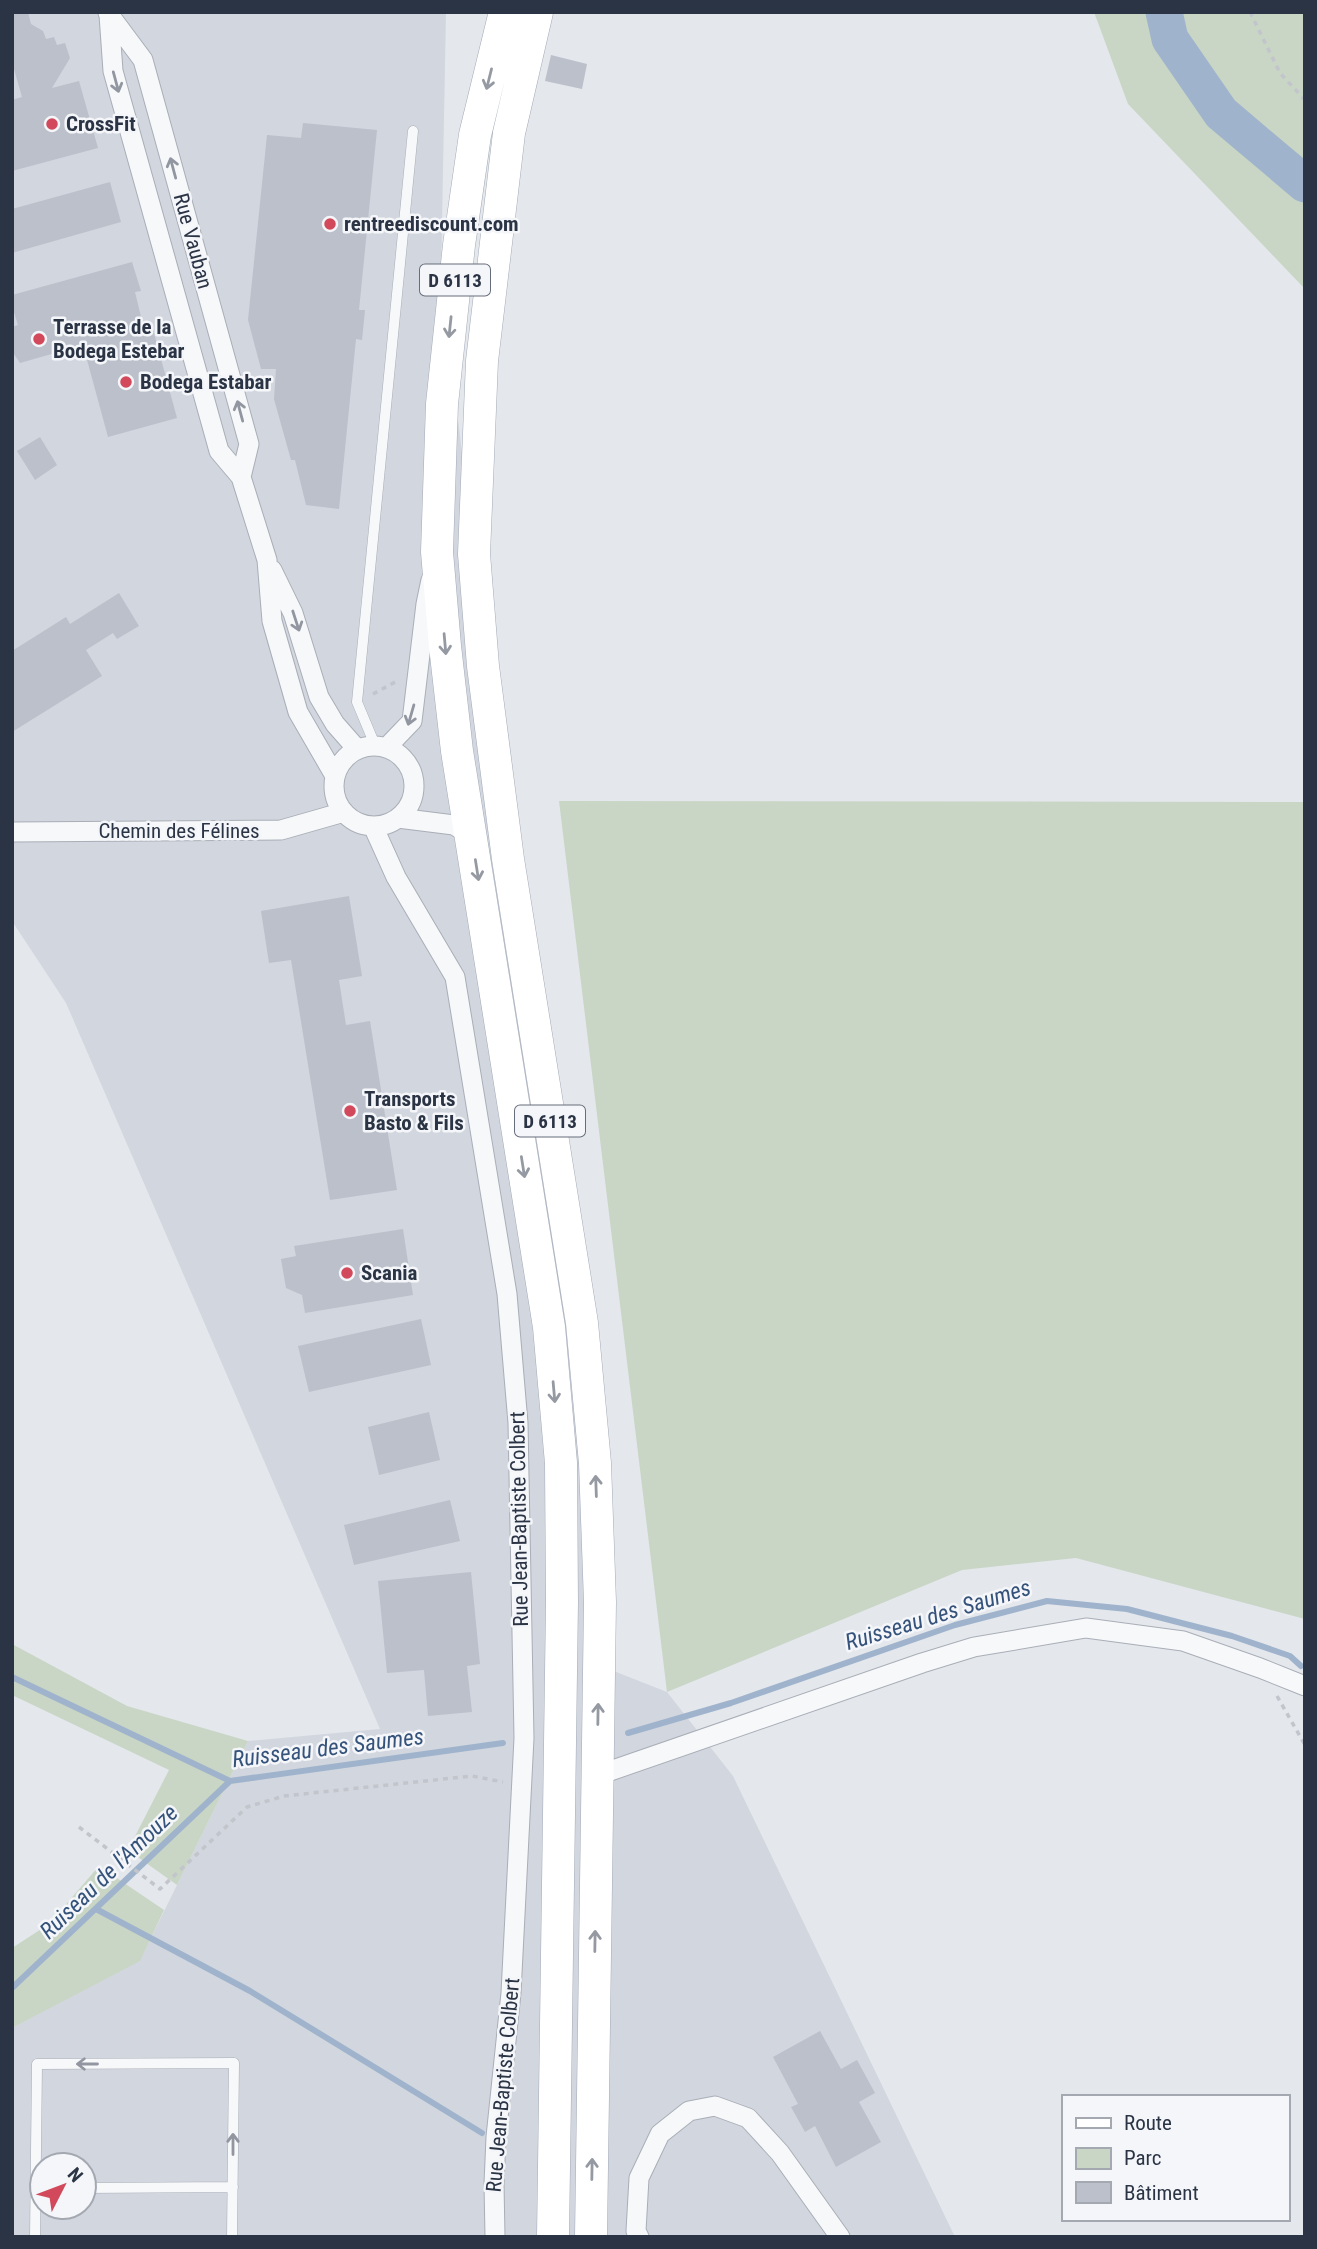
<svg xmlns="http://www.w3.org/2000/svg" width="1317" height="2249" font-family="'Roboto Condensed',sans-serif">
<style>
.built{fill:#d2d6de;fill-rule:evenodd}
.green{fill:#c9d6c5}
.lines{fill:none;stroke-linecap:round;stroke-linejoin:round}
.stream{stroke:#9fb4cc;stroke-width:6}
.river{stroke:#9fb4cc;stroke-width:37}
.building{fill:#bbc0ca}
.lane-casing{stroke:#a9aeb7;stroke-width:11}
.street-casing{stroke:#a9aeb7;stroke-width:21}
.primary-casing{stroke:#a3abb8;stroke-width:33}
.path{stroke:#c2c5cb;stroke-width:3.5;stroke-dasharray:5 5;stroke-linecap:butt}
.lane{stroke:#f7f8fa;stroke-width:10}
.street{stroke:#f7f8fa;stroke-width:19}
.primary{stroke:#fff;stroke-width:32}
.oneway{stroke:#959aa2}
.oneway2{stroke:#9196a0}
.poi-dot{fill:#d1495b;stroke:#f4f6f9;stroke-width:2.5}
.labels{text-anchor:middle;dominant-baseline:central;stroke-width:5;stroke-linejoin:round;paint-order:stroke}
.shield{fill:#f4f6f9;stroke:#676e7b;stroke-width:2}
.shield-label{font-size:19px;font-weight:bold;fill:#2b3445}
.poi-label{font-size:21px;font-weight:bold;fill:#2b3445;stroke:#f4f6f9;text-anchor:start}
.street-label{font-size:21px;fill:#2b3445;stroke:#f4f6f9}
.water-label{font-size:23px;font-style:italic;fill:#34527a;stroke:#f4f6f9}
</style>
<rect width="100%" height="100%" fill="#e4e7ec"/>
<!-- built -->
<path class="built" d="M12,12H446L441,276L606,1668L667,1692L733,1776L955,2237H12V2028L140,1960L248,1741L380,1729L66,1003L12,921ZM42,2165H84V2207H42Z"/>
<!-- green -->
<path class="green" d="M1094,12H1305V289L1128,104Z
M559,801L1305,802V1619L1076,1558L962,1570L667,1692Z
M12,1644L127,1706L248,1741L177,1885L128,1850L169,1770L12,1695Z
M99,1866L164,1910L140,1961L12,2028V1948L49,1924Z"/>
<g class="lines">
<!-- stream -->
<path class="stream" d="M12,1677L230,1781L503,1743
M628,1733L731,1703L955,1625L1047,1601L1127,1609L1232,1636L1290,1656L1301,1666
M96,1909L250,1991L482,2133
M12,1988L230,1781"/>
<!-- river -->
<path class="river" d="M1164,12L1170,39L1221,113L1305,184"/>
</g>
<!-- building -->
<path class="building" d="M12,12H28L31,24L43,31L46,39L54,37L57,45L65,43L70,58L52,88L79,81L98,148L12,171V100L22,97L12,62Z
M551,55L587,64L582,89L545,81Z
M303,123L377,130L359,310H365L362,340L356,339L339,509L306,505L295,460H291L274,399L276,369H261L248,320L267,135L301,138Z
M110,182L121,222L12,253V209Z
M132,262L141,291L135,292L144,329L152,326L177,418L108,437L83,345L20,363L12,351V327L18,325L12,306V295Z
M40,437L57,465L35,480L17,451Z
M119,593L139,626L117,639L113,633L86,650L102,676L12,732V651L66,617L70,624Z
M349,896L362,976L339,980L346,1025L370,1021L397,1190L330,1200L291,960L269,963L261,911Z
M403,1229L413,1295L305,1313L302,1295L286,1288L281,1259L296,1256L294,1246Z
M421,1319L431,1365L309,1392L298,1346Z
M429,1412L440,1460L379,1475L368,1427Z
M450,1500L460,1541L354,1565L344,1525Z
M471,1572L480,1664L467,1666L472,1712L428,1716L424,1670L387,1673L378,1581Z
M820,2031L841,2069L857,2060L875,2093L859,2102L881,2142L836,2167L815,2126L805,2132L791,2107L798,2104L773,2057Z"/>
<g class="lines">
<!-- lane casing -->
<g class="lane-casing">
<path id="lane" d="M375,745L357,702L413,131
M84,2188L233,2187
M35,2237L37,2064L234,2063L232,2237"/>
</g>
<!-- street casing -->
<g class="street-casing">
<path id="street" d="M108,13L143,60L249,444L241,477
M109,15L113,71L219,451L241,477L267,560L272,621L298,712L335,776
M272,570L293,613L319,697L335,724L357,749
M334 786a40 40 0 1 1 80 0a40 40 0 1 1-80 0Z
M387,747L412,721L426,604L431,580
M398,818L454,825L471,836
M373,826L396,877L455,977L507,1294L518,1423L524,1738L511,1993L496,2137L494,2184L495,2237
M12,832L281,830L344,812
M597,1773L610,1771L922,1663L974,1647L1086,1628L1183,1641L1260,1668L1305,1686
M639,2237L636,2231L639,2178L660,2134L689,2111L715,2106L748,2118L780,2153L840,2237"/>
</g>
<!-- primary casing -->
<g class="primary-casing">
<path id="primary" d="M505,12L475,135L459,245L442,404L437,552L445,646L457,751L549,1327L561,1463L562,1602L553,2237
M537,12L509,133L482,361L474,554L483,666L508,859L582,1323L595,1463L600,1602L591,2237"/>
</g>
<!-- path -->
<path class="path" d="M1250,12L1280,73L1305,100
M373,694L397,681
M1277,1696L1305,1745
M79,1827L160,1889L247,1807L284,1796L472,1776L503,1782"/>
<!-- lane -->
<use href="#lane" class="lane"/>
<!-- street -->
<use href="#street" class="street"/>
<!-- primary -->
<use href="#primary" class="primary"/>
</g>
<!-- one-way arrows -->
<defs><path id="oneway-shaft" d="M-6 0H5M1.5-3L5.5 0L1.5 3" fill="none" stroke-width="1.6" stroke-linecap="round" stroke-linejoin="round" transform="scale(1.75)"/></defs>
<g class="oneway">
<use href="#oneway-shaft" transform="translate(489 79) rotate(104)"/>
<use href="#oneway-shaft" transform="translate(450 327) rotate(96)"/>
<use href="#oneway-shaft" transform="translate(445 644) rotate(85)"/>
<use href="#oneway-shaft" transform="translate(477 870) rotate(81)"/>
<use href="#oneway-shaft" transform="translate(523 1167) rotate(81)"/>
<use href="#oneway-shaft" transform="translate(554 1392) rotate(85)"/>
<use href="#oneway-shaft" transform="translate(596 1486) rotate(-92)"/>
<use href="#oneway-shaft" transform="translate(598 1714) rotate(-89)"/>
<use href="#oneway-shaft" transform="translate(595 1941) rotate(-89)"/>
<use href="#oneway-shaft" transform="translate(592 2169) rotate(-89)"/>
</g>
<g class="oneway2">
<use href="#oneway-shaft" transform="translate(116 82) rotate(75)"/>
<use href="#oneway-shaft" transform="translate(173 168) rotate(-105)"/>
<use href="#oneway-shaft" transform="translate(240 411) rotate(-105)"/>
<use href="#oneway-shaft" transform="translate(296 621) rotate(72)"/>
<use href="#oneway-shaft" transform="translate(411 715) rotate(106)"/>
<use href="#oneway-shaft" transform="translate(87 2064) rotate(180)"/>
<use href="#oneway-shaft" transform="translate(233 2144) rotate(-90)"/>
</g>
<!-- markers -->
<g class="poi-dot">
<circle cx="52" cy="124" r="7"/>
<circle cx="330" cy="224" r="7"/>
<circle cx="39" cy="339" r="7"/>
<circle cx="126" cy="382" r="7"/>
<circle cx="350" cy="1111" r="7"/>
<circle cx="347" cy="1273" r="7"/>
</g>
<g class="labels">
<!-- shield labels -->
<g class="shield">
<rect x="420" y="264.5" width="70" height="31" rx="5"/>
<rect x="515" y="1105.5" width="70" height="31" rx="5"/>
</g>
<g class="shield-label">
<text x="455" y="280">D 6113</text>
<text x="550" y="1121">D 6113</text>
</g>
<!-- poi labels -->
<g class="poi-label">
<text x="66" y="124">CrossFit</text>
<text x="344" y="224">rentreediscount.com</text>
<text x="53" y="327">Terrasse de la<tspan x="53" dy="24">Bodega Estebar</tspan></text>
<text x="140" y="382">Bodega Estabar</text>
<text x="364" y="1099">Transports<tspan x="364" dy="24">Basto &amp; Fils</tspan></text>
<text x="361" y="1273">Scania</text>
</g>
<!-- street labels -->
<g class="street-label">
<text transform="translate(193 241) rotate(75)">Rue Vauban</text>
<text x="179" y="831">Chemin des Félines</text>
<text transform="translate(519 1519) rotate(-91)">Rue Jean-Baptiste Colbert</text>
<text transform="translate(503 2085) rotate(-85)">Rue Jean-Baptiste Colbert</text>
</g>
<!-- water labels -->
<g class="water-label">
<text transform="translate(938 1615) rotate(-17)">Ruisseau des Saumes</text>
<text transform="translate(328 1748) rotate(-7)">Ruisseau des Saumes</text>
<text transform="translate(109 1872) rotate(-44)">Ruiseau de l'Amouze</text>
</g>
</g>
<!-- border -->
<rect width="1317" height="2249" fill="none" stroke="#2b3445" stroke-width="28"/>
<!-- legend -->
<rect x="1062" y="2095" width="228" height="126" fill="#f4f6f9" stroke="#a4a8b1" stroke-width="2"/>
<rect x="1076" y="2118" width="35" height="10" fill="#ffffff" stroke="#a4a8b1" stroke-width="2"/>
<text x="1124" y="2130" font-size="21" fill="#2b3445">Route</text>
<rect x="1076" y="2148" width="35" height="21" fill="#c9d6c5" stroke="#a4a8b1" stroke-width="2"/>
<text x="1124" y="2165" font-size="21" fill="#2b3445">Parc</text>
<rect x="1076" y="2182" width="35" height="21" fill="#bbc0ca" stroke="#a4a8b1" stroke-width="2"/>
<text x="1124" y="2200" font-size="21" fill="#2b3445">Bâtiment</text>
<!-- north arrow -->
<g transform="translate(63 2186) rotate(48)"><circle r="33" fill="#f4f6f9" stroke="#a4a8b1" stroke-width="2"/>
<path d="M0-5L12 26L0 18L-12 26Z" fill="#d1495b"/>
<text y="-10" font-size="19" font-weight="bold" text-anchor="middle" fill="#2b3445">N</text>
</g>
</svg>
